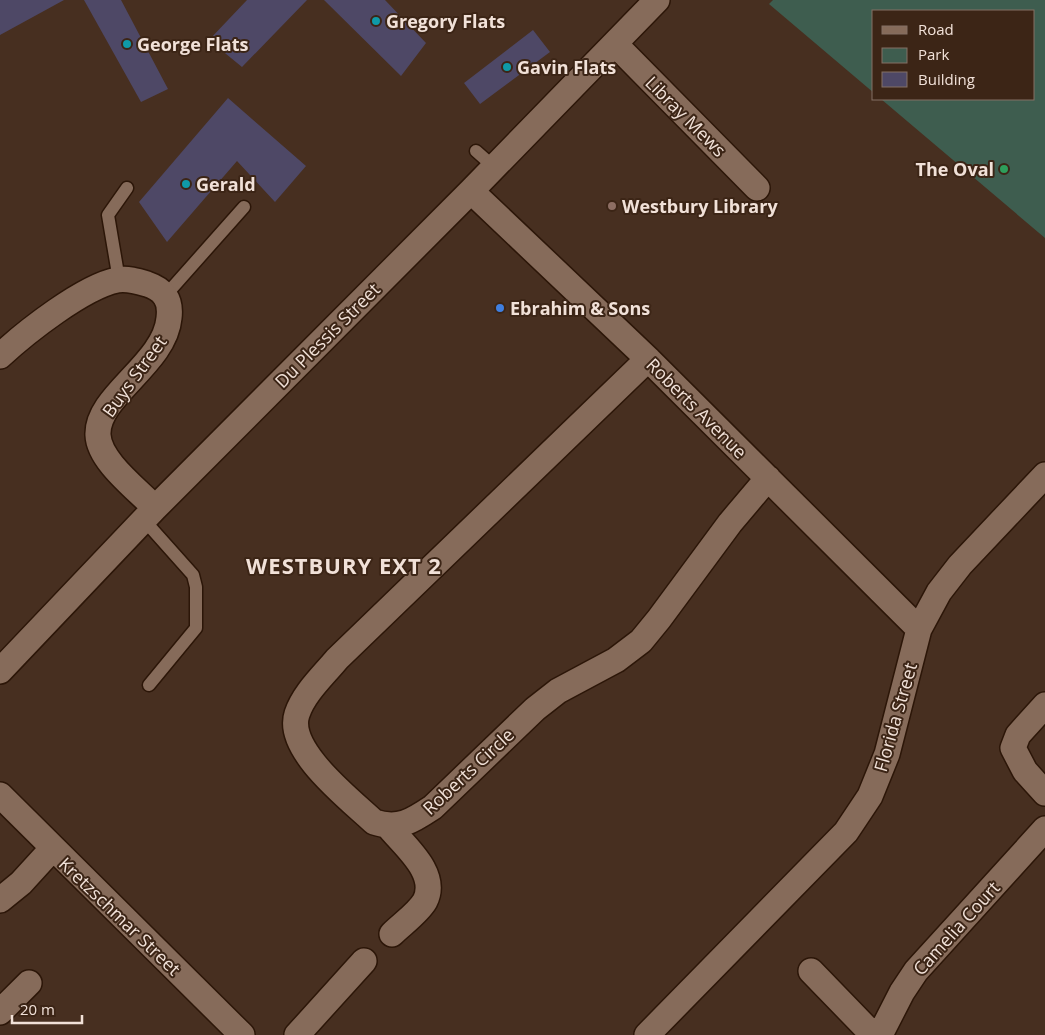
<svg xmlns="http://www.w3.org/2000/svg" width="1045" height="1035" font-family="'Open Sans',sans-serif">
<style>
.green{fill:#3e5d4f}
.building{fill:#4e4866}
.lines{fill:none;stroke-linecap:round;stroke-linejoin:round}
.lane-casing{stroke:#2c1608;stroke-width:15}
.street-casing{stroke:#2c1608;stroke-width:28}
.lane{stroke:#866b5a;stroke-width:12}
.street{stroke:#866b5a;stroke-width:25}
.culture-dot{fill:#0f9aa8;stroke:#3c2516;stroke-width:2}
.leisure-dot{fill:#2e9e5b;stroke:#3c2516;stroke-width:2}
.education-dot{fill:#8d6e63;stroke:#3c2516;stroke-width:2}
.shop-dot{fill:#3f7fe0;stroke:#3c2516;stroke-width:2}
.labels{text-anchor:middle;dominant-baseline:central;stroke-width:4;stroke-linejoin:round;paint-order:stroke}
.poi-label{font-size:18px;font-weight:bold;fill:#f1e1d8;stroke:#3c2516;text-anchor:start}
.street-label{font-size:18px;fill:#f1e1d8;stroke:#3c2516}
.district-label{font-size:22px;font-weight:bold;letter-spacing:1px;fill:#f1e1d8;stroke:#3c2516}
</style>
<rect width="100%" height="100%" fill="#472f20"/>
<!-- green -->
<path class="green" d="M773,0H1045V238L881,99H1034V11H874V93L769,4Z"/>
<!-- building -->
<path class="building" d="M0,0H64L0,35Z
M84,0H121L168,89L141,102Z
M247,0H307L242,67L209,40Z
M324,0H385L426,43L401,76Z
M533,30L550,52L480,104L464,83Z
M228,98L306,166L275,202L237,161L167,242L139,202Z"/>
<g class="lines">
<!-- lane casing -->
<g class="lane-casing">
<path id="lane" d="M476,151L494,167
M119,280L108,215L127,188
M165,296L244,207
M144,520L193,575L196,587V628L149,685"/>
</g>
<!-- street casing -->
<g class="street-casing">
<path id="street" d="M615,44L757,188
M471,191L648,359L919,629
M0,356C26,332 83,287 117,280C127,278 137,281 147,284C153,286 161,290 165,296C170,303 170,310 169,318C165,364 96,396 98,435C99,461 137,489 155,508
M648,359L337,659C323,676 304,693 297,714C285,750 351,800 374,822C399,830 412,821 433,807L535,709L558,691L616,660L641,641L659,619L730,523L768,478
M0,671L155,508L471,191L657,0
M1045,705L1018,735L1013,748L1025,771L1045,793
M0,795L242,1035
M388,826C404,846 439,873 425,901C418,913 402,924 392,934
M0,900L21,883L52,849
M811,971L873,1035
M0,1012L29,983
M297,1035L364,961
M647,1035L846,832L870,796L887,754L919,629L939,592L960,565L1045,475
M880,1035L902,992L916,971L1045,829"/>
</g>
<!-- lane -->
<use href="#lane" class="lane"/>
<!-- street -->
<use href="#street" class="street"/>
</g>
<!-- markers -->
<g class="culture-dot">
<circle cx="376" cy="21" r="5"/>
<circle cx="127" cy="44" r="5"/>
<circle cx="507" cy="67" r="5"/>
<circle cx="186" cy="184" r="5"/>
</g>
<circle class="leisure-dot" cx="1004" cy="169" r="5"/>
<circle class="education-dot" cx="612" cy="206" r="5"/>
<circle class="shop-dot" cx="500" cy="308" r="5"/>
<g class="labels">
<!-- poi labels -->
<g class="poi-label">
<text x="386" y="21">Gregory Flats</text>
<text x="137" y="44">George Flats</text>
<text x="517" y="67">Gavin Flats</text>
<text x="994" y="169" text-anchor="end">The Oval</text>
<text x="196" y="184">Gerald</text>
<text x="622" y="206">Westbury Library</text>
<text x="510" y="308">Ebrahim &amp; Sons</text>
</g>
<!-- street labels -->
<g class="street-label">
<text transform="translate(686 116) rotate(45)">Libray Mews</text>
<text transform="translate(327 335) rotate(-45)">Du Plessis Street</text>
<text transform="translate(134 376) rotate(-54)">Buys Street</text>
<text transform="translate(697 408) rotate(45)">Roberts Avenue</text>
<text transform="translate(895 717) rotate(-74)">Florida Street</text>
<text transform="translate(468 771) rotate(-43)">Roberts Circle</text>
<text transform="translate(120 916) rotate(44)">Kretzschmar Street</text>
<text transform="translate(956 928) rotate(-48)">Camelia Court</text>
</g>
<!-- district labels -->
<g class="district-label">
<text x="344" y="565">WESTBURY EXT 2</text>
</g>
</g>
<!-- legend -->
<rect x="872" y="10" width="162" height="90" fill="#3c2516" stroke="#847064"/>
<rect x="882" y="26" width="25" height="8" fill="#866b5a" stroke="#847064"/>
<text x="918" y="35" font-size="15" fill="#f1e1d8">Road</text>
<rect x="882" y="48" width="25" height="15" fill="#3e5d4f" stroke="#847064"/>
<text x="918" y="60" font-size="15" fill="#f1e1d8">Park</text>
<rect x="882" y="72" width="25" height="15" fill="#4e4866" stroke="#847064"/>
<text x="918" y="85" font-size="15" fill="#f1e1d8">Building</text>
<!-- scale -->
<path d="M12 1015v8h70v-8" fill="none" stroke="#f1e1d8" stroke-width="2.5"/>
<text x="20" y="1015" font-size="15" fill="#f1e1d8" stroke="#3c2516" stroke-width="4" paint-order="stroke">20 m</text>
</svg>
